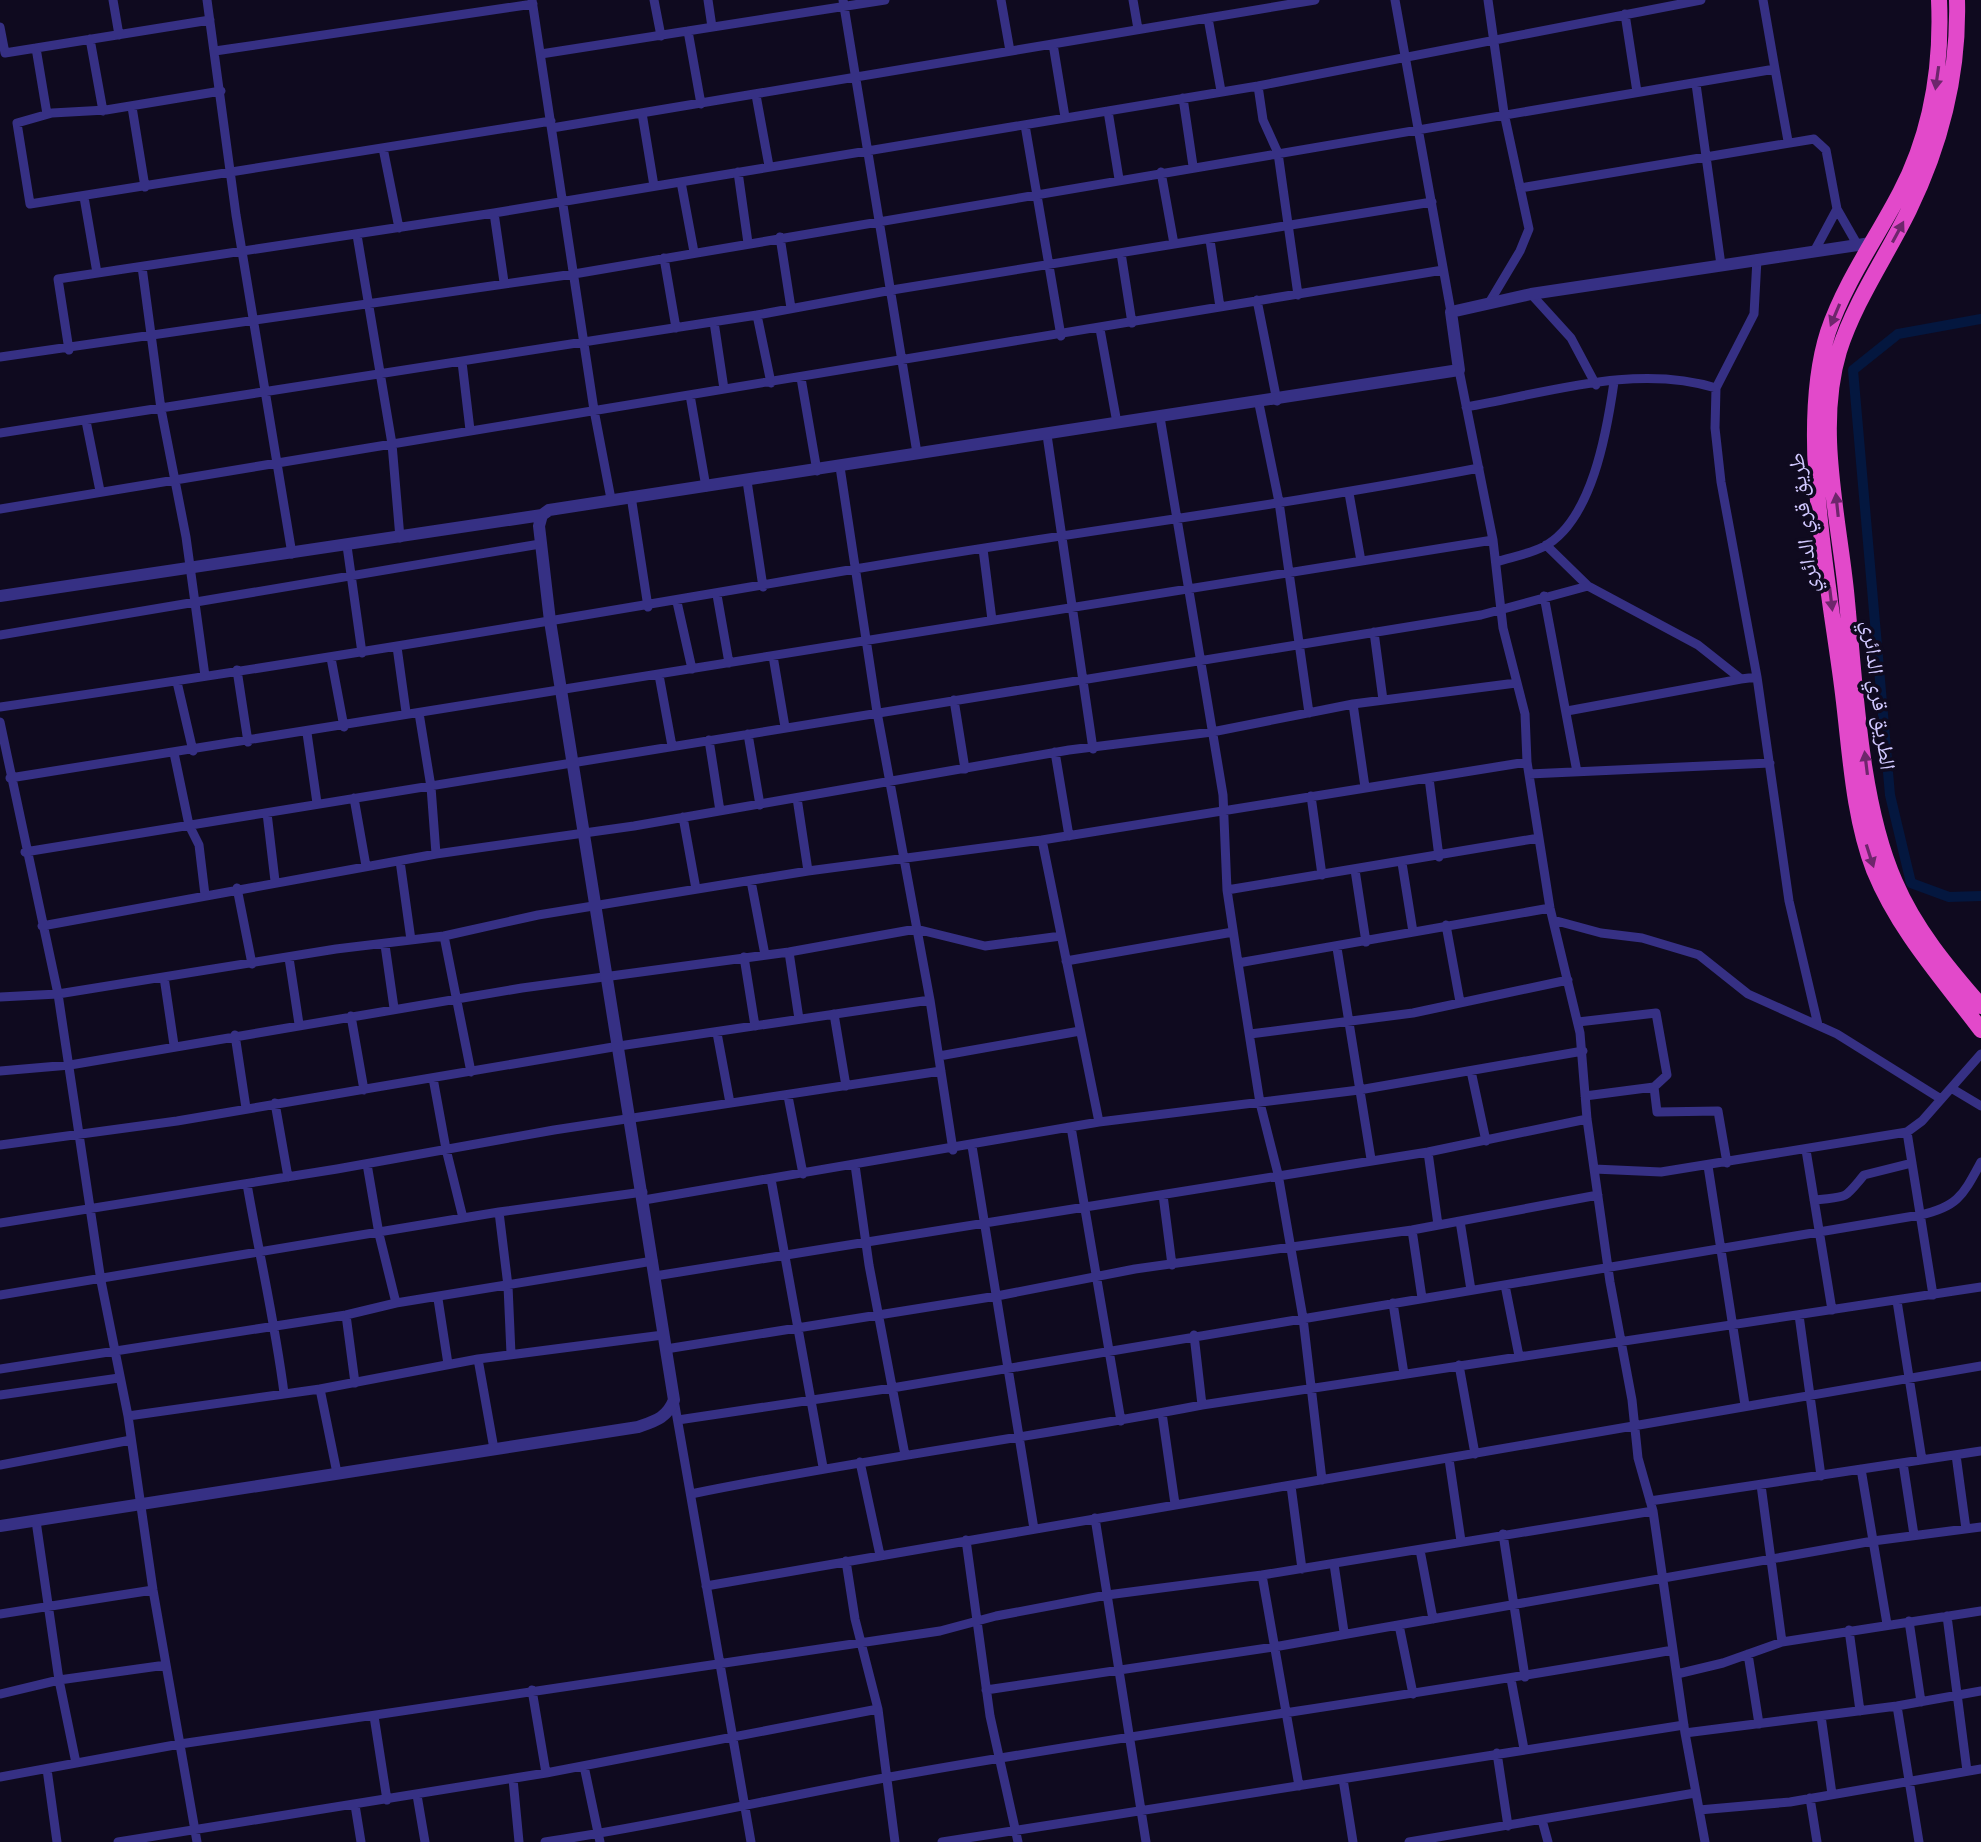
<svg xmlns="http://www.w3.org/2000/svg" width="1981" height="1842" font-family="Ubuntu,'Noto Naskh Arabic',sans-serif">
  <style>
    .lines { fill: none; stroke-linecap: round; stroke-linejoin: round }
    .canal { stroke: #04173f; stroke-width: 10 }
    .minor { stroke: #363084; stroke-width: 9 }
    .tertiary { stroke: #363084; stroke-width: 12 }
    .trunk { stroke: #e249ca; stroke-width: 16 }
    .oneway { fill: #6e266c }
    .labels { text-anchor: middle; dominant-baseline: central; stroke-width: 7; stroke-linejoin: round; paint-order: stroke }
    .street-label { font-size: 22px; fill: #d1c8ff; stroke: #0f0a1f }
  </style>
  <rect width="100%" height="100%" fill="#0f0a1f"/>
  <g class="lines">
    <path class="canal" d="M 1981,319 L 1898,334 L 1853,370 L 1890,795 L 1911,883 L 1949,897 L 1981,896"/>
    <path class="minor" d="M 113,0 L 119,35
      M 207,0 L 236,215 L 292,554
      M 532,0 L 594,410 L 611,499
      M 654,0 L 661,36
      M 708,0 L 712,27
      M 843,0 L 917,453
      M 1001,0 L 1010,51
      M 1133,0 L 1138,29
      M 1395,0 L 1451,312
      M 1488,0 L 1504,113 L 1529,229 L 1520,251 L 1489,303
      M 1625,14 L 1637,92
      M 1208,18 L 1221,91
      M 0,27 L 5,53 L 210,20
      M 688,31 L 701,104
      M 90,39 L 103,111
      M 1053,44 L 1065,117
      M 36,48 L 47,114
      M 215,51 L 533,4
      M 541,54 L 885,0
      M 1775,69 L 1788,141
      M 1696,84 L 1721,265
      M 1258,86 L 1263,120 L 1278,153 L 1298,295
      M 221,91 L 106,110 L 52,113 L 17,123 L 30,204 L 551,121
      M 756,95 L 769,166
      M 1183,98 L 1193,166
      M 132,107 L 145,187
      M 1108,111 L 1119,179
      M 642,113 L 654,186
      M 1025,125 L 1061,336
      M 552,128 L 1315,0
      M 383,148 L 399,228
      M 738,172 L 748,243
      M 1161,172 L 1174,244
      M 681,182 L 694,252
      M 1520,188 L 1814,139 L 1826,150 L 1837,209 L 1857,244
      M 84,197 L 97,273
      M 494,213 L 504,282
      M 357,235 L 392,444 L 400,538
      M 780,237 L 791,308
      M 1210,240 L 1220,307
      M 1815,250 L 1837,209
      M 1121,253 L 1132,323
      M 664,258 L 676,328
      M 1757,259 L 1754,314 L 1716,388 L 1715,428 L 1721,482 L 1757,677 L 1789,901 L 1818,1025
      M 142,267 L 161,409 L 186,537 L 205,676
      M 1531,294 L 1571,338 L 1596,385
      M 1257,300 L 1277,401
      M 757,315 L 771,383
      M 714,322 L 724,389
      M 1100,329 L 1117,423
      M 69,350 L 58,279 L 494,213 L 1258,86 L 1701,0
      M 0,357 L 574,274 L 1775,69 L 1763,0
      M 462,362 L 470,430
      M 1459,370 L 1493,540 L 1503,628 L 1525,714 L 1527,762 L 1550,908 L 1580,1033 L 1587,1119 L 1610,1282 L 1632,1400 L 1638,1458 L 1653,1511 L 1685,1733 L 1705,1842
      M 801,378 L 817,471
      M 690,395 L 706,487
      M 1259,404 L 1279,502 L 1309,713
      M 1466,407 C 1547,393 1636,363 1716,388
      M 1160,417 L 1223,795 L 1227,890 L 1238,963 L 1260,1103 L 1278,1174 L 1303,1318 L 1322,1480
      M 86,421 L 100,491
      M 0,433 L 757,315 L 892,290 L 1432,202
      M 1047,435 L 1093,749
      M 840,467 L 877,712 L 930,1000 L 953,1150
      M 747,481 L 763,587
      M 1349,493 L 1361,561
      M 631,496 L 648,607
      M 0,509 L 1443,270
      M 1546,545 L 1588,586 L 1698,645 L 1741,679 L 1757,677
      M 347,546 L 362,653
      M 983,549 L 992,620
      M 1496,562 C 1512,557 1529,554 1543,547 C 1592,522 1607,431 1614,382
      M 717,595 L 729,663
      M 1544,596 L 1577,772
      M 677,602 L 692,669
      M 1374,632 L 1383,700
      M 0,635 L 540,544
      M 397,647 L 406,712
      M 773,656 L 785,727
      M 331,658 L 344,727
      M 237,670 L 248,742
      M 659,675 L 672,746
      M 177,682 L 193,751
      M 954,700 L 965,769
      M 1353,704 L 1365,787
      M 0,707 C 286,666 570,618 855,569 C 1063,533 1272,508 1479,468
      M 1567,711 L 1741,679
      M 419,713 L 431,787 L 436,854
      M 0,722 L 58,994 L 101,1281 L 128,1416 L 153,1590 L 197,1842
      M 307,733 L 317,803
      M 748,734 L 760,805
      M 709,740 L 720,811
      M 1055,752 L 1069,836
      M 174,753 L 189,825 L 199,845 L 205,895
      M 1529,774 L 1770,763
      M 10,778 L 1493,540
      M 1429,778 L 1439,857
      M 1311,796 L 1322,875
      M 354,798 L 366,866
      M 797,798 L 808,871
      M 267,813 L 275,881
      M 683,817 L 696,889
      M 1042,840 L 1099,1122
      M 25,852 L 1481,615 L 1588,586
      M 400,861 L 411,940
      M 1402,863 L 1413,932
      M 1355,870 L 1366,942
      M 751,881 L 765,955
      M 237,888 L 252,964
      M 1227,890 L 1539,838
      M 1553,920 L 1601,933 L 1642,938 L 1699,955 L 1748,994 L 1837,1034 L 1941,1099
      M 1446,925 L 1460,1002
      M 42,926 L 436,854 L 634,826 L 1069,750 L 1212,732 L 1353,704 L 1516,683
      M 444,936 L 471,1072
      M 385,945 L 394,1008
      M 1337,948 L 1371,1159
      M 789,952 L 799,1019
      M 744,957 L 755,1026
      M 289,958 L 299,1024
      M 1066,961 L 1233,932
      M 1238,963 L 1550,908
      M 164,977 L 174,1045
      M 0,997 L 58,994 L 336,949 L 444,936 L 538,915 L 808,871 L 1042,840 L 1527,762
      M 834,1014 L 846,1086
      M 351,1016 L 364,1090
      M 1578,1022 L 1656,1013 L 1667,1075 L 1654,1087 L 1585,1096
      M 717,1033 L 730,1103
      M 1250,1034 L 1413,1013 L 1568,980
      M 235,1035 L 246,1108
      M 939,1056 L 1080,1031
      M 0,1071 L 70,1065 L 522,988 L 789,952 L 916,929 L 985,946 L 1061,936
      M 1471,1071 L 1486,1141
      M 433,1078 L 446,1149 L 463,1218
      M 1654,1087 L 1657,1112 L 1718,1111 L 1727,1163
      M 1951,1088 L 1981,1106
      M 788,1096 L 803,1174
      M 275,1103 L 288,1177
      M 1071,1127 L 1121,1421
      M 1907,1132 L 1933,1295
      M 0,1145 L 177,1121 L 619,1046 L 930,1000
      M 972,1146 L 1034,1529
      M 1806,1150 L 1832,1310
      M 1428,1152 L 1438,1225
      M 367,1164 L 379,1234 L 396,1303
      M 855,1165 L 869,1265 L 905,1455
      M 1708,1166 L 1745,1405
      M 1594,1169 L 1661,1172 L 1907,1132 L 1922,1121 L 1981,1054
      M 771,1179 L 823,1467
      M 247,1184 C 259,1254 275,1322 284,1393
      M 1163,1195 L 1172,1265
      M 644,1200 L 1099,1122 L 1359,1090 L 1583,1051
      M 1814,1200 C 1849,1196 1842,1201 1864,1175 L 1912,1163
      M 499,1212 L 508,1286 L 511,1354
      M 1460,1221 L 1471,1290
      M 0,1223 L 337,1169 L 554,1130 L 941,1071
      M 1412,1230 L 1422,1298
      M 655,1276 L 1428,1152 L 1587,1119
      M 1505,1285 L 1519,1356
      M 0,1295 L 499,1212 L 643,1192
      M 438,1299 L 448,1364
      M 1897,1301 L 1922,1460
      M 1393,1303 L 1404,1374
      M 346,1315 L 355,1383
      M 1799,1315 L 1821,1476
      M 1194,1335 L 1202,1405
      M 666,1349 L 997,1296 L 1135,1269 L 1412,1230 L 1598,1195
      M 478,1359 L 494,1449
      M 1459,1365 L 1475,1454
      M 0,1369 L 346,1315 L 396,1303 L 653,1261
      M 320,1389 L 337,1473
      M 0,1395 L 119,1378
      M 674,1400 L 751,1842
      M 1162,1413 L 1175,1504
      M 128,1416 L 320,1389 L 478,1359 L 663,1335
      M 678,1420 L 892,1388 L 1920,1215 C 1958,1207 1963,1195 1981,1162
      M 1956,1455 L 1966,1529
      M 1449,1459 L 1461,1541
      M 860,1462 L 880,1555
      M 1903,1463 L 1914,1535
      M 0,1465 L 131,1440
      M 1861,1469 L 1887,1624
      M 1761,1485 L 1782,1642
      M 1291,1486 L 1302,1569
      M 691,1494 C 861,1459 1032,1438 1202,1405 L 1981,1287
      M 1650,1501 L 1981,1451
      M 1095,1518 L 1146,1842
      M 36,1521 L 59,1680 L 76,1763
      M 1503,1534 L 1525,1677
      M 966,1540 L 990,1716 L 1018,1842
      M 1420,1550 L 1433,1619
      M 846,1561 L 855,1619 L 878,1709 L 895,1842
      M 1334,1564 L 1344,1632
      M 1262,1575 L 1299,1786
      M 706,1586 L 1981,1366
      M 0,1614 L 153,1590
      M 1947,1616 L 1967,1771
      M 1909,1621 L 1921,1702
      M 1399,1625 L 1413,1694
      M 1849,1630 L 1860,1711
      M 1748,1654 L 1759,1724
      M 1677,1674 L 1723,1663 L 1782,1642 L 1981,1611
      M 1511,1679 L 1524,1749
      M 532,1690 L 546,1773
      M 986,1690 L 1274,1647 L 1873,1541 L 1981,1527
      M 0,1694 L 59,1680 L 166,1665
      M 1897,1706 L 1919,1842
      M 374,1716 L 387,1800
      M 1821,1716 L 1832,1794
      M 1685,1733 L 1897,1706 L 1981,1691
      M 1497,1753 L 1508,1826
      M 584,1766 L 600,1842
      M 47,1769 L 57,1842
      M 0,1777 L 180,1744 L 940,1631 L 996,1616 L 1107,1595 L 1262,1575 L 1653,1511
      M 513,1779 L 519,1842
      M 1343,1779 L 1353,1842
      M 417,1795 L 425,1842
      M 1810,1798 L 1817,1842
      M 355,1805 L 361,1842
      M 1699,1810 L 1790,1802 L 1981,1769
      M 1542,1820 L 1548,1842
      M 118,1842 L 546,1773 L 878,1709
      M 545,1842 C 661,1825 775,1798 890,1777 C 1151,1730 1413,1697 1673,1650
      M 942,1842 L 1684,1725
      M 1409,1842 L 1695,1793"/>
    <path class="tertiary" d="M 0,596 L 542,515
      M 0,1526 L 638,1427 C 655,1421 667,1418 674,1400 L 550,621 L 539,526 L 542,515 L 549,510 L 1459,370 L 1451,312 L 1531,294 L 1871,243"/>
    <path class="trunk" d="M 1939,0 C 1942,67 1932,132 1900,193 C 1876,239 1845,282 1828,332 C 1797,428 1829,585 1842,686 C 1850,746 1852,813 1874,870 C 1899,931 1942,978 1981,1030
      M 1957,0 C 1959,73 1941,144 1909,210 C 1886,257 1855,301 1839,351 C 1816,427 1838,514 1846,591 C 1855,680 1859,801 1895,882 C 1915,929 1948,968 1981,1006"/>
  </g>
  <defs><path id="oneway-solid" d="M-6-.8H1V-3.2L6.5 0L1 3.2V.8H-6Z" transform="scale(2)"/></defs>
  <g class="oneway">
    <use href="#oneway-solid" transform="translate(1937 78) rotate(98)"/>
    <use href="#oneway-solid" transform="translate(1898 232) rotate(-62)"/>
    <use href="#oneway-solid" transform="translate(1835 315) rotate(113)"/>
    <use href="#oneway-solid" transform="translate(1837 505) rotate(-96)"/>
    <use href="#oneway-solid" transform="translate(1831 599) rotate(83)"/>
    <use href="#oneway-solid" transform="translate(1866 763) rotate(-97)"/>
    <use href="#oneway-solid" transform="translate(1870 856) rotate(72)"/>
  </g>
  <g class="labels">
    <g class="street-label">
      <text transform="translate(1802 523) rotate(-96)">طريق قري الدائري</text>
      <text transform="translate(1880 695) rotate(83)">الطريق قري الدائري</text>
    </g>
  </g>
</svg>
